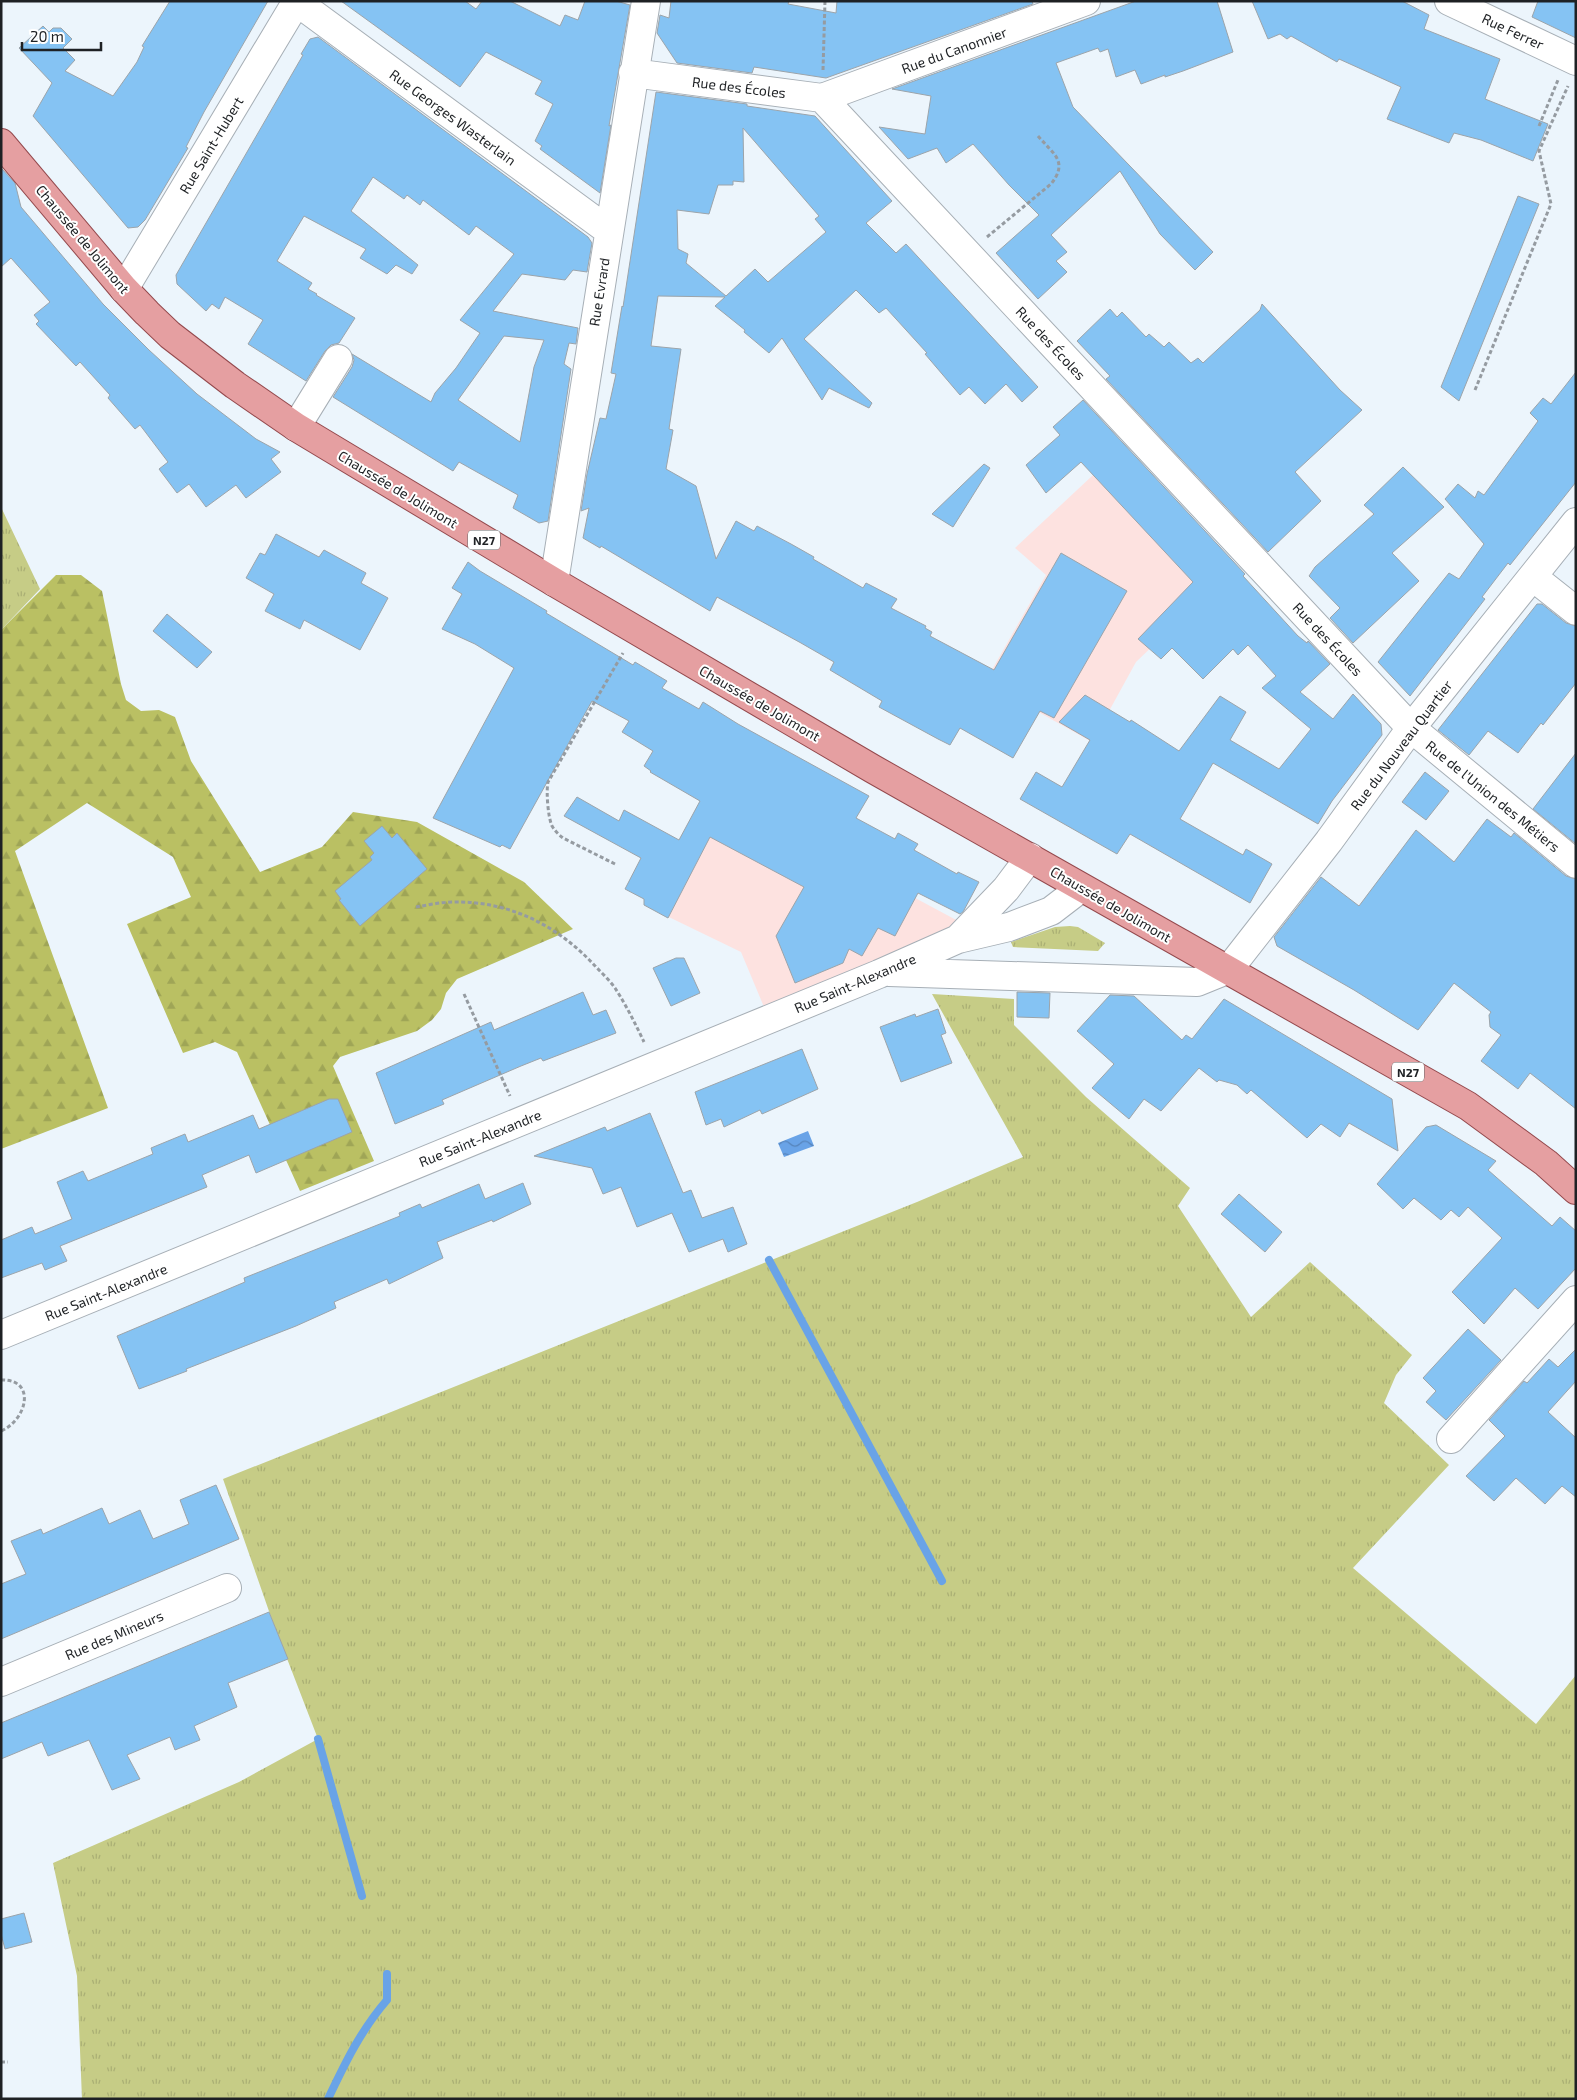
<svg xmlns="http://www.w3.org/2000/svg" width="1577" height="2100" font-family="'Exo 2',sans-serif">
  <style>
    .education { fill: #fde2e0 }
    .grass { fill: url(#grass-tufts) }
    .forest { fill: url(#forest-firs) }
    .water { fill: url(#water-waves) }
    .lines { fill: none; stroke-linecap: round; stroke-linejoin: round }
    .stream { stroke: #69a3e7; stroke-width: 8 }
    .building { fill: #85c3f3; stroke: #9ca4aa; fill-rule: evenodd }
    .minor-casing { stroke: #a7afb6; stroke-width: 30 }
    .major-casing { stroke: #94494d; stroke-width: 30 }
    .path { stroke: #959ba1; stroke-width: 3; stroke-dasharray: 4 2.5; stroke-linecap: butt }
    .minor { stroke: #fff; stroke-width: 28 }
    .major { stroke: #e59fa1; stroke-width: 28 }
    .labels { text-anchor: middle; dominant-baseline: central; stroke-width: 4; stroke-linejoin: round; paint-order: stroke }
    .shield { fill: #fff; stroke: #626466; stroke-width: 1 }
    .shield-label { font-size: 12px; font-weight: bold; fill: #1e2124 }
    .street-label { font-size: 14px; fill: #1e2124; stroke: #fff }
  </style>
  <defs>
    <pattern id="grass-tufts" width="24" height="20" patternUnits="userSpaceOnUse" patternTransform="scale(1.25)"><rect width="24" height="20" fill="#c6cc86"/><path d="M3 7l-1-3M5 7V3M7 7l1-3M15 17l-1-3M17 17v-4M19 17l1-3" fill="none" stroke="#aaaf74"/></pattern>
    <pattern id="forest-firs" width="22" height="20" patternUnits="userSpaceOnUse" patternTransform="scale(1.25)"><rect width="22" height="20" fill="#bac063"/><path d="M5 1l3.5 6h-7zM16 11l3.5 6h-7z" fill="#9fa556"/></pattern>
    <pattern id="water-waves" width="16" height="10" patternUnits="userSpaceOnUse" patternTransform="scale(1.25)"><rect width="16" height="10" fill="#69a3e7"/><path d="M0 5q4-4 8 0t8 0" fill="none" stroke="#5684bb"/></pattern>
  </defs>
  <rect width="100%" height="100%" fill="#ecf5fc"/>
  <path class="education" d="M 1126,448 L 1236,566 L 1136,662 L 1092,742 L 985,682 L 1046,575 L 1015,548 L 1092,476 Z
    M 708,787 L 960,922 L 958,939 L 769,1019 L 741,952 L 644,905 Z"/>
  <path class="grass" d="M 1,507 L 40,589 L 1,630 Z
    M 1070,926 L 1078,927 L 1105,943 L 1098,951 L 1013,947 L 1011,942 L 1055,927 Z
    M 932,994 L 1014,999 L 1014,1025 L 1086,1097 L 1190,1188 L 1178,1206 L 1251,1317 L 1310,1262 L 1412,1355 L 1396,1375 L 1384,1403 L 1449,1465 L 1353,1568 L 1536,1724 L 1576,1675 L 1576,2099 L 82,2099 L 77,1976 L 53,1863 L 239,1782 L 318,1739 L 271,1617 L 223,1479 L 917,1202 L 1023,1157 Z"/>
  <path class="forest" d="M 56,575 L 81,575 L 102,591 L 121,684 L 126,700 L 141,711 L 159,710 L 175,717 L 191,761 L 260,872 L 322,847 L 353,812 L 417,822 L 524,882 L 573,929 L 457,979 L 446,993 L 441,1009 L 432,1020 L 417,1031 L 340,1057 L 333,1066 L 374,1161 L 300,1191 L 237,1052 L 215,1042 L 183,1053 L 127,924 L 191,897 L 173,857 L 87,803 L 15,851 L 108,1108 L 1,1149 L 1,630 Z"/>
  <path class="water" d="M 808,1131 L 814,1146 L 784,1157 L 778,1143 Z"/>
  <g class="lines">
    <path class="stream" d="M 769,1260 L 942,1581
      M 318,1739 L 362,1896
      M 328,2099 C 345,2063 361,2030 387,2000 L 387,1974"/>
  </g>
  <path class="building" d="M 170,1 L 268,1 L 204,112 L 186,147 L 188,148 L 145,220 L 138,227 L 128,228 L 33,116 L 52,83 L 19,48 L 43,26 L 49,32 L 53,28 L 61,28 L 72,39 L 63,48 L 75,60 L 65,71 L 113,96 L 137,62 L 144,47 L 142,46 Z
    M 341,1 L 465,1 L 476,9 L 482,1 L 510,1 L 560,26 L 565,15 L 578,20 L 585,1 L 616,1 L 630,5 L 609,126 L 611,125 L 600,193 L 540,149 L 542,146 L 535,141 L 553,104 L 535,94 L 542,81 L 486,52 L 460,87 Z
    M 671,1 L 789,1 L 788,4 L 836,13 L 837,1 L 1032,1 L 1033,4 L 826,78 L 754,67 L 752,73 L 677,63 L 657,33 L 660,15 L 669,18 Z
    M 1136,1 L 1217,1 L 1233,52 L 1183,71 L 1165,77 L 1165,75 L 1141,84 L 1135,70 L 1116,77 L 1108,49 L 1100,52 L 1098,48 L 1056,63 L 1073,107 L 1213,252 L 1195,270 L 1160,234 L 1120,171 L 1051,235 L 1067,252 L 1056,261 L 1067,272 L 1038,299 L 996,253 L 1039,215 L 1009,185 L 973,144 L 946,163 L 937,148 L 908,159 L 879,127 L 925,134 L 931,96 L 892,89 Z
    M 1252,1 L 1402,1 L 1429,15 L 1424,29 L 1500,59 L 1485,99 L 1548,124 L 1533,161 L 1481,140 L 1454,133 L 1449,143 L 1387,119 L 1401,87 L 1339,59 L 1337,62 L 1291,36 L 1287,39 L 1280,34 L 1268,39 Z
    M 1538,1 L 1576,1 L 1576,38 L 1532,17 Z
    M 318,37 L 588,237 L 592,243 L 587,272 L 573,270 L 565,280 L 522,274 L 493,311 L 578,328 L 576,344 L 569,343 L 564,364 L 571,369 L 548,521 L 539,523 L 513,508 L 518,495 L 459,462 L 453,471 L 333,397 L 352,367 L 354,360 L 352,354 L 431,402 L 435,393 L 456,368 L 480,333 L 460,320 L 514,254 L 476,226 L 469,235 L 423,200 L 420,205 L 407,195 L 404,199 L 373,177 L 351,211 L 418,265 L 412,274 L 396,265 L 387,274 L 360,258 L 366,249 L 304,216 L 277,261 L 312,283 L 308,289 L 317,294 L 316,295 L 355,318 L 339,343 L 331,345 L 325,351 L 306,381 L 248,344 L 263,320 L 225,297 L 219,309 L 212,304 L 206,311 L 177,284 L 176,275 L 303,55 L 301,54 L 310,39 ZM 504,336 L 544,340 L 534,367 L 520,442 L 458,400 Z
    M 656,92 L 747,104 L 747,106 L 815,116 L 892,201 L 866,223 L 896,253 L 906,244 L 1038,387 L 1022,402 L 1006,384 L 985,404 L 969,387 L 960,395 L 925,354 L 927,353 L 886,308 L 879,313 L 856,290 L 804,339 L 872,403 L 869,408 L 829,388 L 822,400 L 782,338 L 769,353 L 744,332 L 745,330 L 715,306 L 725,297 L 658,296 L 651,346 L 681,349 L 669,429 L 673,430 L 666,469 L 696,486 L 716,559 L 736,521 L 754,531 L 757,526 L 791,544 L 814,557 L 813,559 L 863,588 L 866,583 L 897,599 L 891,608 L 926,626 L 925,628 L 932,632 L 930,636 L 994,670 L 1061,553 L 1127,591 L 1054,718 L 1040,711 L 1013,758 L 960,728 L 950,745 L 938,739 L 879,707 L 882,701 L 830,670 L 834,662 L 801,643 L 717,597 L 710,611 L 601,546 L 600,548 L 583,538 L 589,508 L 581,511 L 587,474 L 600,418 L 606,419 L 616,374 L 611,373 L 622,306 L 623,307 ZM 743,128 L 819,216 L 815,219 L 826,232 L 768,282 L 755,269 L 726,296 L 686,263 L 688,254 L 678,249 L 677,210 L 709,214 L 718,185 L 733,185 L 733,181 L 744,182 Z
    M 1,168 L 15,183 L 21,207 L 103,304 L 149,350 L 197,394 L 256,439 L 280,452 L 271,459 L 281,472 L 246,498 L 236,485 L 206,507 L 189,484 L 177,493 L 159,469 L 168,462 L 140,425 L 135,429 L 108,398 L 110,395 L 80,362 L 76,366 L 36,324 L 39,321 L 34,315 L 50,302 L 11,258 L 1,267 Z
    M 1518,196 L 1539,204 L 1459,401 L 1441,387 Z
    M 1262,304 L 1340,390 L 1362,410 L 1295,472 L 1321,501 L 1268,552 L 1106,379 L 1110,376 L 1077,341 L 1110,309 L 1117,317 L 1122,312 L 1146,337 L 1149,334 L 1164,347 L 1169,342 L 1191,363 L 1198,358 L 1203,363 L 1260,310 Z
    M 1576,372 L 1576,482 L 1510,565 L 1508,563 L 1482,597 L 1485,599 L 1410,696 L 1378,662 L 1449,573 L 1459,579 L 1484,544 L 1445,499 L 1458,484 L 1475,498 L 1478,491 L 1484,495 L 1538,421 L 1530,413 L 1543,398 L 1551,404 Z
    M 1083,400 L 1245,574 L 1243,576 L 1298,636 L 1307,643 L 1308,641 L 1330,664 L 1300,692 L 1333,719 L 1353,694 L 1381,724 L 1382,735 L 1332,801 L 1318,824 L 1213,763 L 1180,819 L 1243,855 L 1246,849 L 1272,864 L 1250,903 L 1130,834 L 1117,854 L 1020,799 L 1036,772 L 1062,787 L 1090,740 L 1059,722 L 1085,695 L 1130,722 L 1131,720 L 1179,751 L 1220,696 L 1246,712 L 1230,740 L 1279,769 L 1311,729 L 1262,688 L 1276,676 L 1248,645 L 1238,655 L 1233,649 L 1203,679 L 1172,648 L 1161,659 L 1138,639 L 1193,582 L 1081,462 L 1046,493 L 1026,465 L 1060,435 L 1053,427 Z
    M 984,464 L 990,468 L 953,527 L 932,514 Z
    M 1403,467 L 1444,507 L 1392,553 L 1419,581 L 1353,643 L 1330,618 L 1340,608 L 1309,576 L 1315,567 L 1374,514 L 1364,505 Z
    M 276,534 L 319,557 L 324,550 L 366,573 L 361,583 L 388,598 L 360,650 L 304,620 L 300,629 L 265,611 L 274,594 L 246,578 L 260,553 L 265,555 Z
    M 468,562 L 480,571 L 547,611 L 546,613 L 633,665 L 635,662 L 667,681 L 662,688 L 699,709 L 703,702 L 738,724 L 869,796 L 856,818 L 895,839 L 898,833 L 918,844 L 914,850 L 957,874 L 958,872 L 979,882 L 963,912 L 960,914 L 918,893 L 895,936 L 878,928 L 862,956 L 849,949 L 843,963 L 795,983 L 776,936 L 804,887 L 710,837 L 668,918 L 644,905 L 644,899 L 625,889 L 641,858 L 564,816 L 577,797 L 619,821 L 624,810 L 679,840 L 700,801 L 650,772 L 651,771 L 644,766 L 653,751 L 622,732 L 629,721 L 592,701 L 510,849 L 502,845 L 500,847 L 433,818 L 514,668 L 475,644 L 442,629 L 462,594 L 452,588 Z
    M 1537,604 L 1542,604 L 1566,623 L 1576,626 L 1576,683 L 1543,725 L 1541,723 L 1518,753 L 1488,731 L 1469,755 L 1438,730 Z
    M 167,614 L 212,652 L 197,668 L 153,631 Z
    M 1576,753 L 1576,844 L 1533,809 Z
    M 1425,772 L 1449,791 L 1426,820 L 1402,802 Z
    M 1487,819 L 1511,837 L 1514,833 L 1566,876 L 1576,879 L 1576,1109 L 1530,1073 L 1518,1089 L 1481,1061 L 1501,1035 L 1490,1027 L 1489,1015 L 1491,1012 L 1454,983 L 1418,1030 L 1354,990 L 1277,946 L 1274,937 L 1321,877 L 1359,906 L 1416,830 L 1454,862 Z
    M 382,826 L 392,838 L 397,833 L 427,869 L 360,926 L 339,900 L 341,899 L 335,891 L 372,860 L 370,857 L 374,853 L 364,841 Z
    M 676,958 L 684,958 L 700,993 L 671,1006 L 653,968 Z
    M 583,992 L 593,1015 L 606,1010 L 616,1033 L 543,1061 L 541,1058 L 521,1066 L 442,1100 L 444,1104 L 395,1124 L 376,1073 L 491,1022 L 494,1030 Z
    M 1017,992 L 1050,993 L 1049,1018 L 1017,1017 Z
    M 1110,995 L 1134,996 L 1182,1040 L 1186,1035 L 1192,1039 L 1224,999 L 1392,1099 L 1398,1151 L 1349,1123 L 1340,1137 L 1321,1124 L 1307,1138 L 1251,1090 L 1247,1094 L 1237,1085 L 1219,1080 L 1217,1082 L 1199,1068 L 1161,1111 L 1144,1099 L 1129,1119 L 1092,1088 L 1114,1064 L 1077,1031 Z
    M 938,1009 L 946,1033 L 941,1035 L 952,1063 L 901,1082 L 880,1027 L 915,1014 L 916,1017 Z
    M 802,1049 L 818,1089 L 762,1114 L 760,1110 L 724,1127 L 721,1119 L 706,1125 L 695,1092 Z
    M 329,1099 L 338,1099 L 352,1132 L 256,1173 L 249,1155 L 202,1175 L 207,1187 L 60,1246 L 67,1261 L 45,1270 L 42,1263 L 1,1278 L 1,1240 L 32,1227 L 35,1234 L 72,1219 L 57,1182 L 83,1171 L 88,1181 L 153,1154 L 151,1148 L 185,1134 L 188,1142 L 253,1115 L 259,1129 Z
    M 650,1113 L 683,1193 L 691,1190 L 702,1218 L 733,1207 L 747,1244 L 728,1252 L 723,1239 L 689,1252 L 672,1213 L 637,1227 L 621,1187 L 603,1194 L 592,1168 L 534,1156 L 605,1127 L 607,1131 Z
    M 1436,1125 L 1496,1161 L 1488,1170 L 1552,1226 L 1560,1217 L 1576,1231 L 1576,1268 L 1538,1309 L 1515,1288 L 1484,1324 L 1452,1292 L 1502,1238 L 1468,1207 L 1459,1217 L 1451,1210 L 1441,1220 L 1414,1198 L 1403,1209 L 1377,1184 L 1426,1127 Z
    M 523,1183 L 531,1204 L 493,1222 L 492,1220 L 437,1242 L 443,1258 L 389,1284 L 387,1279 L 334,1302 L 336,1308 L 296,1326 L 186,1369 L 187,1371 L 139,1389 L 117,1336 L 245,1282 L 244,1278 L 400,1216 L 399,1213 L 420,1204 L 422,1208 L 479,1184 L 485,1199 Z
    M 1239,1194 L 1282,1232 L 1265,1252 L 1221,1214 Z
    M 1468,1329 L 1501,1360 L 1446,1420 L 1426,1402 L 1436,1391 L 1423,1378 Z
    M 1576,1349 L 1576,1381 L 1548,1412 L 1576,1438 L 1576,1497 L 1562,1486 L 1545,1504 L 1516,1478 L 1494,1501 L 1466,1476 L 1505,1436 L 1489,1420 L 1524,1381 L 1527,1383 L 1549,1359 L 1558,1367 Z
    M 216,1485 L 239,1539 L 1,1639 L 1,1584 L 26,1574 L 11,1541 L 41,1529 L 43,1534 L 102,1508 L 109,1524 L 140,1510 L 153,1539 L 189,1524 L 180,1500 Z
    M 269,1612 L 288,1659 L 228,1683 L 237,1707 L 194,1726 L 200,1740 L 175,1750 L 170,1737 L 127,1755 L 140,1779 L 112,1790 L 89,1740 L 48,1756 L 42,1742 L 1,1759 L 1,1723 Z
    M 24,1913 L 32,1942 L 5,1949 L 1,1934 L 1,1919 Z"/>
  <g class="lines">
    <defs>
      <path id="minor" d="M 1449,1 L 1576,61
        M 297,2 L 609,231
        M 633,73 L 822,98 L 1411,728 L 1576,864
        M 822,98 L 1086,1
        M 124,289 L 297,1
        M 296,427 L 338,359
        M 1533,577 L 1576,611
        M 554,582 L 646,1
        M 958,939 L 1006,889 L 1030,857
        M 889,972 L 1197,982 L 1229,969 L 1329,841 L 1411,728 L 1576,522
        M 1,1335 L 879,974 L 958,939 L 1009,927 L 1051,911 L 1081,888
        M 1451,1439 L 1576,1300
        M 1,1682 L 227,1588"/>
      <path id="major" d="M 1,143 L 124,289 L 147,313 L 170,335 L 235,385 L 296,427 L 554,582 L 873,769 L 1468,1106 L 1546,1163 L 1576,1190"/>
    </defs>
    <use href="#minor" class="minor-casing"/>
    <use href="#major" class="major-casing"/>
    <path class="path" d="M 823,70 L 825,1
      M 1539,126 L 1558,80
      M 987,237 L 1051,184 C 1069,161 1053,154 1038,136
      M 1475,390 L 1551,204 L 1539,151 L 1568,86
      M 615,864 L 563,838 C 559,835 555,831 552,826 C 548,817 546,792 548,782 L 623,653
      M 416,907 C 428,905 441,902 454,902 C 510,901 559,926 597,968 C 603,974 610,981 615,988 C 626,1005 635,1023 644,1042
      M 464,994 L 510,1096
      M 1,1380 C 37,1379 27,1420 1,1431
      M 1,2062 L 8,2062"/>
    <use href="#minor" class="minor"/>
    <use href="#major" class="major"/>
  </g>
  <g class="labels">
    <g class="shield">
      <rect x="468" y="530.5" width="32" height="19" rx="4"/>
      <rect x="1392" y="1062.5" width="32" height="19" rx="4"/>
    </g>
    <g class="shield-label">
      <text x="484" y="540">N27</text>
      <text x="1408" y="1072">N27</text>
    </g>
    <g class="street-label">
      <text transform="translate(1513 31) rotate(25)">Rue Ferrer</text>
      <text transform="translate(954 50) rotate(-20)">Rue du Canonnier</text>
      <text transform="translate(739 87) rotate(7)">Rue des Écoles</text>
      <text transform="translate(453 117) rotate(36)">Rue Georges Wasterlain</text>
      <text transform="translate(211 145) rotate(-59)">Rue Saint-Hubert</text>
      <text transform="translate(83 239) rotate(50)">Chaussée de Jolimont</text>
      <text transform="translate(599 292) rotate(-81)">Rue Evrard</text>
      <text transform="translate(1051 343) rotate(47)">Rue des Écoles</text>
      <text transform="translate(398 489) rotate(31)">Chaussée de Jolimont</text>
      <text transform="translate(1328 639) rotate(47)">Rue des Écoles</text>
      <text transform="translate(760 703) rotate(30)">Chaussée de Jolimont</text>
      <text transform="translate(1401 745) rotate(-53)">Rue du Nouveau Quartier</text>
      <text transform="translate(1493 796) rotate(39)">Rue de l'Union des Métiers</text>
      <text transform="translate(1111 904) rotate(30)">Chaussée de Jolimont</text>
      <text transform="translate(855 983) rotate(-23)">Rue Saint-Alexandre</text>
      <text transform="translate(480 1138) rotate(-22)">Rue Saint-Alexandre</text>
      <text transform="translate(106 1292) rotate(-22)">Rue Saint-Alexandre</text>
      <text transform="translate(114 1635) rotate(-23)">Rue des Mineurs</text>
    </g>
  </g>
  <rect width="1577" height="2100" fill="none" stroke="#1e2124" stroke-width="5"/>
  <path d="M22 42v8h79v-8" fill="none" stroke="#1e2124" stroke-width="2.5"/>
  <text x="30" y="42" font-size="15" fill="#1e2124" stroke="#ffffff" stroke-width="4" paint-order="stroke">20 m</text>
</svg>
